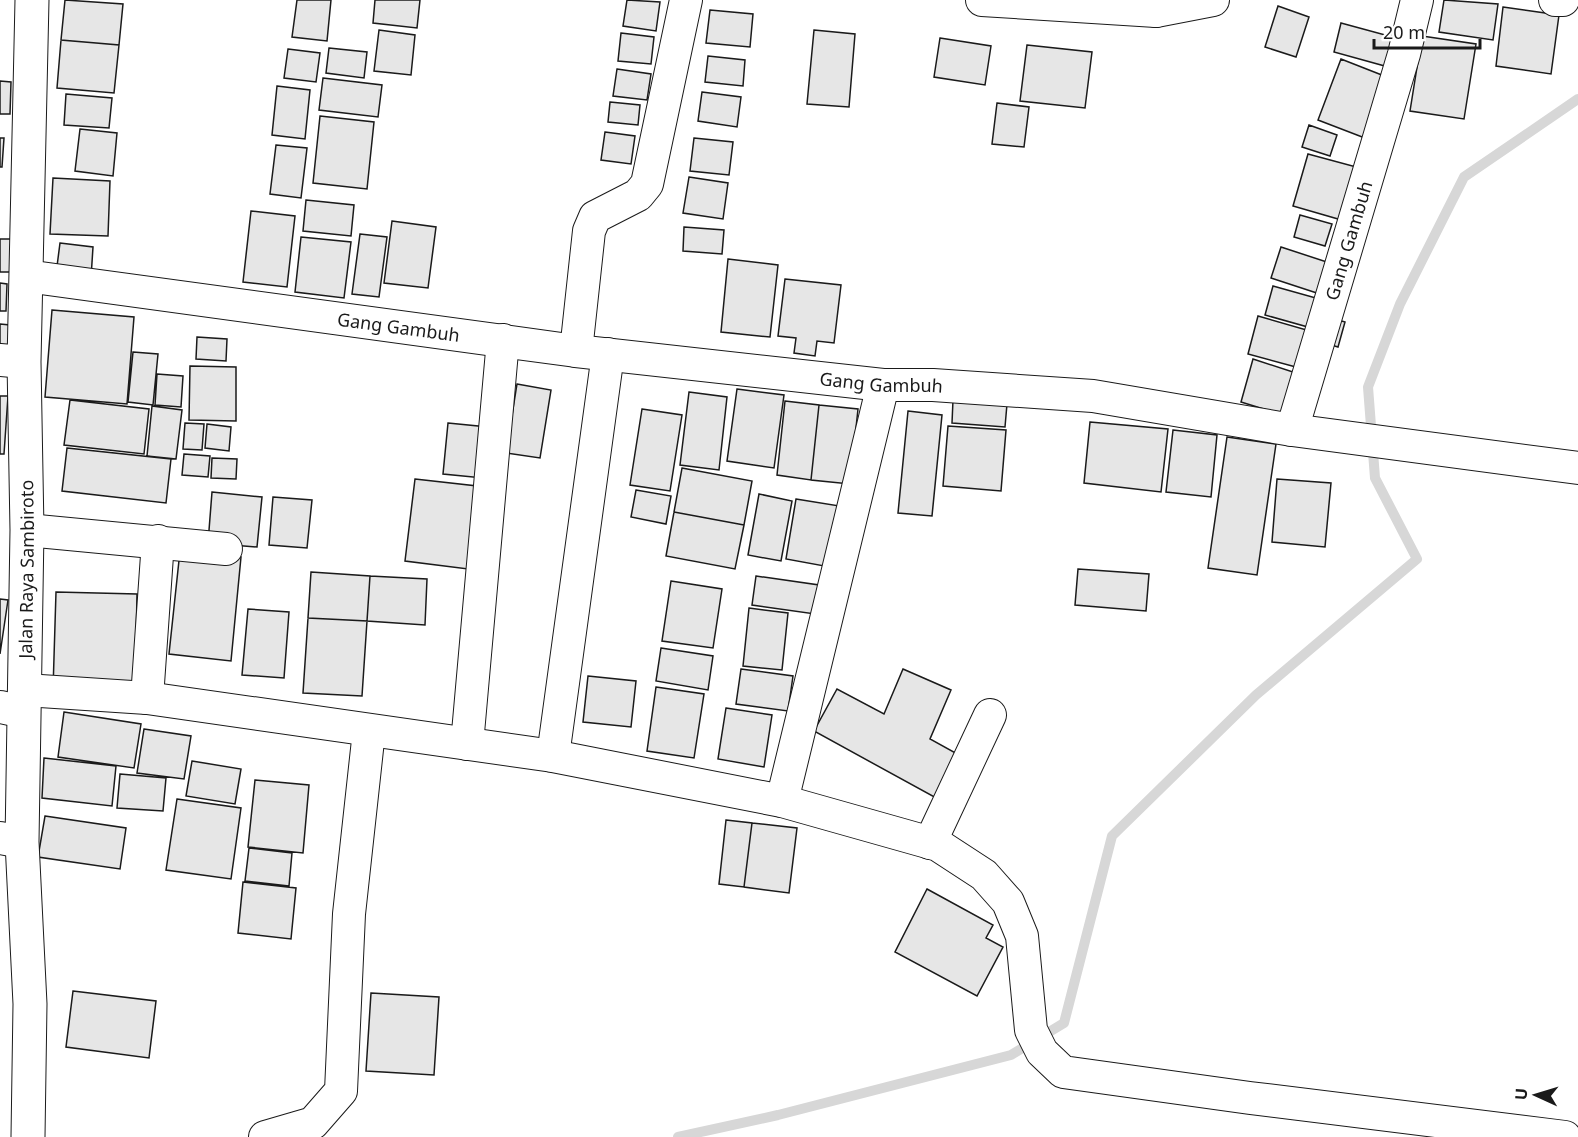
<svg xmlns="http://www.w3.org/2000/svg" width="1578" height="1137" font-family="'Noto Sans',sans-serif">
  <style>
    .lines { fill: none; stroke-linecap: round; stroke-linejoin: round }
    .stream { stroke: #d7d7d7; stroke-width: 10 }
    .building { fill: #e6e6e6; stroke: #1a1a1a; stroke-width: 1.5 }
    .street-casing { stroke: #1a1a1a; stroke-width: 34 }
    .secondary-casing { stroke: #1a1a1a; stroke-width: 35 }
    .street { stroke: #fff; stroke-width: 32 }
    .secondary { stroke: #fff; stroke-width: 33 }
    .labels { text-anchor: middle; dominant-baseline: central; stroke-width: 4.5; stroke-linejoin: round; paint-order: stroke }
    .street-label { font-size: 18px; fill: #1a1a1a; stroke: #fff }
  </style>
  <rect width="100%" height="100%" fill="#fff"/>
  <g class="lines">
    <path class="stream" d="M 678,1137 L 778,1115 L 1011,1055 L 1064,1023 L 1112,836 L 1256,695 L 1417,559 L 1375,478 L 1368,387 L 1400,304 L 1464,177 L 1578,99"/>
  </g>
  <path class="building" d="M 65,0 L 123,4 L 119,45 L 61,40 Z
    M 297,0 L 331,0 L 327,41 L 292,37 Z
    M 375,0 L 420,0 L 417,28 L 373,23 Z
    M 627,0 L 660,2 L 656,31 L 623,26 Z
    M 1444,0 L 1498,4 L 1493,40 L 1439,32 Z
    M 1278,6 L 1309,17 L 1296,57 L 1265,47 Z
    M 1503,7 L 1559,15 L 1551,74 L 1496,66 Z
    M 710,10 L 753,14 L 750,47 L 706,43 Z
    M 1341,23 L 1400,39 L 1392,68 L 1334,52 Z
    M 379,30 L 415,35 L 411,75 L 374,71 Z
    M 814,30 L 855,34 L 849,107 L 807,104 Z
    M 621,33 L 654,37 L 651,64 L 618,61 Z
    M 1422,36 L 1476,44 L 1464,119 L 1410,111 Z
    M 940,38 L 991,46 L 985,85 L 934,77 Z
    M 61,40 L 119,45 L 114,93 L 57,88 Z
    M 1027,45 L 1092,52 L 1085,108 L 1020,101 Z
    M 329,48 L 367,52 L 364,78 L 326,73 Z
    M 288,49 L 320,53 L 316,82 L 284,78 Z
    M 708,56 L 745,60 L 743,86 L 705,82 Z
    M 1341,59 L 1392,79 L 1370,140 L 1318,120 Z
    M 617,69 L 651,74 L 647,100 L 613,96 Z
    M 323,78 L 382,85 L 378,117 L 319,110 Z
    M 0,81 L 11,82 L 10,114 L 0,114 Z
    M 277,86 L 310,90 L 305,139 L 272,135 Z
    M 702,92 L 741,97 L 737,127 L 698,121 Z
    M 66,94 L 112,98 L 109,128 L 64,125 Z
    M 610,102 L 640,105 L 638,125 L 608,122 Z
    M 997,103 L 1029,107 L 1024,147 L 992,144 Z
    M 320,116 L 374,122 L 367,189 L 313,183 Z
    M 1309,125 L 1337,135 L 1330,156 L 1302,147 Z
    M 80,129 L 117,133 L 113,176 L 75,171 Z
    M 605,132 L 635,136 L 631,164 L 601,160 Z
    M 0,138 L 4,138 L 2,167 L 0,167 Z
    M 694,138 L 733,142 L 729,175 L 690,171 Z
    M 276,145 L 307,148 L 301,198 L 270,194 Z
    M 1308,154 L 1360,168 L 1345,221 L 1293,206 Z
    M 689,177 L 728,183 L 723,219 L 683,213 Z
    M 53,178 L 110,181 L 108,236 L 50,234 Z
    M 306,200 L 354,205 L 351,236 L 303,231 Z
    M 251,211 L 295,216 L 287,287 L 243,282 Z
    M 1300,215 L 1332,224 L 1325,246 L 1294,237 Z
    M 392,221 L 436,227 L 428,288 L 384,283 Z
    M 684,227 L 724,230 L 722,254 L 683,251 Z
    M 360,234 L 387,237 L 379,297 L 352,294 Z
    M 301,237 L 351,242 L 344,298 L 295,292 Z
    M 0,239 L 11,239 L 10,272 L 0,272 Z
    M 60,243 L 93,247 L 91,278 L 56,274 Z
    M 1281,247 L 1339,266 L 1329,297 L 1271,278 Z
    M 728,259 L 778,265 L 770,337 L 721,332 Z
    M 785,279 L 841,285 L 834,343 L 817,341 L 815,356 L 794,353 L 796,338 L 778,336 Z
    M 0,283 L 7,284 L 6,311 L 0,311 Z
    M 1273,286 L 1323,300 L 1315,329 L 1265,315 Z
    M 52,310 L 134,317 L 127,404 L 45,397 Z
    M 1258,316 L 1317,333 L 1307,370 L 1248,354 Z
    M 1335,319 L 1345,322 L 1338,347 L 1328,344 Z
    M 0,324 L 10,325 L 10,348 L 0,348 Z
    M 197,337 L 227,339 L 226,361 L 196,359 Z
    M 133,352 L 158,354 L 153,405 L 128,402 Z
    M 1253,359 L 1296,373 L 1283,415 L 1241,402 Z
    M 190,366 L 236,367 L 236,421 L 189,420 Z
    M 157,374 L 183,376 L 181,407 L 155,405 Z
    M 517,384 L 551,390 L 540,458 L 506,453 Z
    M 737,389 L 784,395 L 774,468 L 727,461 Z
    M 689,392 L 727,397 L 719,470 L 680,465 Z
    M 0,396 L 8,396 L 4,454 L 0,454 Z
    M 70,400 L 149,409 L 144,454 L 64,445 Z
    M 953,400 L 1007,404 L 1005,427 L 952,423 Z
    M 785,401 L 819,405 L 811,480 L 777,475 Z
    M 819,405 L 858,409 L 850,484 L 811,480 Z
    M 152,406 L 182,410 L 176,459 L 147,456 Z
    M 642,409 L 682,415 L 670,491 L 630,485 Z
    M 908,411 L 942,415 L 932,516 L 898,513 Z
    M 1090,422 L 1168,429 L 1161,492 L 1084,483 Z
    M 185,423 L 204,424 L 202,450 L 183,449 Z
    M 448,423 L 488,427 L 483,478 L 443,474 Z
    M 207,424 L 231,427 L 229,451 L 205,448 Z
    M 948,426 L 1006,430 L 1001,491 L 943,486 Z
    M 1173,430 L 1217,435 L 1211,497 L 1166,492 Z
    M 1227,437 L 1276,444 L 1257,575 L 1208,568 Z
    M 67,448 L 171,459 L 166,503 L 62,491 Z
    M 184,454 L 210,456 L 208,477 L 182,475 Z
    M 212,458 L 237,459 L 236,479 L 211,478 Z
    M 682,468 L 752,481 L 744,525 L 674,512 Z
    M 415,479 L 486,487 L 476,570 L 405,561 Z
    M 1277,479 L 1331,483 L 1325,547 L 1272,542 Z
    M 636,490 L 671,496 L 666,524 L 631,517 Z
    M 212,492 L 262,497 L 257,547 L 208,543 Z
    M 759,494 L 792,501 L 781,561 L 748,555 Z
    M 273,497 L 312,500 L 307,548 L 269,545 Z
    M 796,499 L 846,507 L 835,568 L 786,559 Z
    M 674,512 L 744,525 L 735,569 L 666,556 Z
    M 180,551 L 241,557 L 231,661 L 169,654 Z
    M 1078,569 L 1149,574 L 1146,611 L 1075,605 Z
    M 311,572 L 370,576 L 367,621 L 308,618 Z
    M 370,576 L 427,579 L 425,625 L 367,621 Z
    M 756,576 L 819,585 L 815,614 L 752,605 Z
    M 671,581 L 722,589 L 713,648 L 662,641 Z
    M 56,592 L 137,594 L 135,692 L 53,690 Z
    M 0,599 L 8,600 L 0,654 Z
    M 749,608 L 788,613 L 782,670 L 743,666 Z
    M 248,609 L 289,612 L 284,678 L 242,675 Z
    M 308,618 L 367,621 L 362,696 L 303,693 Z
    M 661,648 L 713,656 L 708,690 L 656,681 Z
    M 741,669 L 793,676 L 788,711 L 736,704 Z
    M 903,669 L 951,690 L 930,739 L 961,756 L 938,799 L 814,731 L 837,689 L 884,714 Z
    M 588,676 L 636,681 L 631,727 L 583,722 Z
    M 656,687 L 704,694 L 694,758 L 647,751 Z
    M 726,708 L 772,715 L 764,767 L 718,759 Z
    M 64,712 L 141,724 L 134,768 L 58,757 Z
    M 144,729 L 191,736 L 184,779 L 137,773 Z
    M 44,758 L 116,766 L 112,806 L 42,798 Z
    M 192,761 L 241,769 L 235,804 L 186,796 Z
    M 120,774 L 166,778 L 163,811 L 117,808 Z
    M 255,780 L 309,785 L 303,853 L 248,847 Z
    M 177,799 L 241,808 L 231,879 L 166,870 Z
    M 45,816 L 126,828 L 120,869 L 38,857 Z
    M 726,820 L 752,823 L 744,887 L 719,884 Z
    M 752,823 L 797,828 L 789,893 L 744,887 Z
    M 249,848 L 292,853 L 289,886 L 245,881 Z
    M 243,882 L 296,888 L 291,939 L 238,933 Z
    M 927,889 L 993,925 L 986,938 L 1003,947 L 977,996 L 895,952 Z
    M 73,991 L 156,1001 L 149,1058 L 66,1047 Z
    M 371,993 L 439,997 L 434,1075 L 366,1071 Z"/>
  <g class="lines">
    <defs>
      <g id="street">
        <path d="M 982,0 L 1156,11"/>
        <path d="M 1157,0 L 1156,11 L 1213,0"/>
        <path d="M 1555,0 L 1563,0"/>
        <path id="s1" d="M 26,276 L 576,351 L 883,385 L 933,385 L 1093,396 L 1292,430 L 1404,54 L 1417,0"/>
        <path d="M 576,351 L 589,231 L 595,217 L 638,195 L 647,184 L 686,0"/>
        <path d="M 0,360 L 24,362"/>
        <path d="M 1292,430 L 1578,468"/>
        <path d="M 27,530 L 226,549"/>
        <path d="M 25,690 L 147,698 L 553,756 L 782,801 L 938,845 L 984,875 L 1008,902 L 1022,936 L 1031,1030 L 1042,1052 L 1063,1072 L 1250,1098 L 1565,1137"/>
        <path d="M 147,698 L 158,541"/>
        <path d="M 0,707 L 24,712"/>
        <path d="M 467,744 L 503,340"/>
        <path d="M 553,756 L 608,354"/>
        <path d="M 782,801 L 883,385"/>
        <path d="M 0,838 L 22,842"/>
        <path d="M 930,843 L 990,715"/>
        <path d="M 265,1137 L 313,1123 L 341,1091 L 349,914 L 369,731"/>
      </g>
      <g id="secondary">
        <path id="s2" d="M 28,1137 L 30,1004 L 22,842 L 27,530 L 24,362 L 32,0"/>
      </g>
    </defs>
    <use href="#street" class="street-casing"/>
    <use href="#secondary" class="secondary-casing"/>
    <use href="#street" class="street"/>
    <use href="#secondary" class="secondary"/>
  </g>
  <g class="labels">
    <g class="street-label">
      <text stroke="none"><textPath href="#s1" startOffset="1474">Gang Gambuh</textPath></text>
      <text stroke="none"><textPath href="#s1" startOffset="376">Gang Gambuh</textPath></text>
      <text stroke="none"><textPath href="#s1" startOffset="862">Gang Gambuh</textPath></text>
      <text stroke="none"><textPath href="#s2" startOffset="568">Jalan Raya Sambiroto</textPath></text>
    </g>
  </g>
  <g transform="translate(1536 1095) rotate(274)" stroke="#ffffff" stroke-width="4.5" paint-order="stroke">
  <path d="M0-4.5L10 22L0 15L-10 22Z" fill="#1a1a1a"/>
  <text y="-9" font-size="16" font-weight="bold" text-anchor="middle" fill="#1a1a1a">U</text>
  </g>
  <path d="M1374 39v9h106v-9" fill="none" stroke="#1a1a1a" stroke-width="3"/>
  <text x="1383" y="39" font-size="18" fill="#1a1a1a" stroke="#ffffff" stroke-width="4.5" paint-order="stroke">20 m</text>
</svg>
